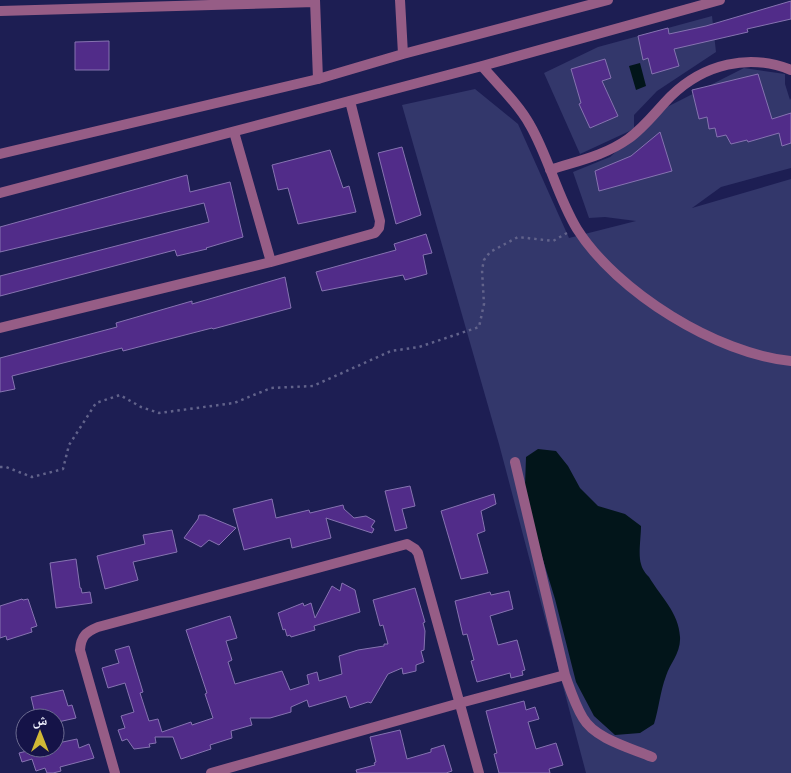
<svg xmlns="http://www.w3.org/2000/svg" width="791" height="773" font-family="'Source Sans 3','Noto Naskh Arabic',sans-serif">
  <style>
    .green { fill: #33376b }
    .water { fill: #02151a }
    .building { fill: #512c89; stroke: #8673b1 }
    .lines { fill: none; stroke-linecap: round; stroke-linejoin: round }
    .path { stroke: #62638b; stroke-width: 2.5; stroke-dasharray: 2.5 4; stroke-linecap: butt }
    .minor { stroke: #965d86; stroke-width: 10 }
  </style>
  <rect width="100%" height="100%" fill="#1d1e53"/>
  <path class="green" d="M 712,16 L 716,52 L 657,91 L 634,115 L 634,129 L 580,154 L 544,73 L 598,47 Z
    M 744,68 L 785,74 L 785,84 L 790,100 L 791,98 L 791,168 L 721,187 L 692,208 L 791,179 L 791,773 L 586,773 L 499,444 L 402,105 L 475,89 L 518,124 L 569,238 L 636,221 L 605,217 L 589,218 L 573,172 L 610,157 L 665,108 Z"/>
  <path class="water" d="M 640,63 L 646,86 L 636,90 L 629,66 Z
    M 538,449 L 556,451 L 568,466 L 580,488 L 598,506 L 625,514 L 641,526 C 641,537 638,555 641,564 C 642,569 646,574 649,577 C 661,597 679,613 680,637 C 681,653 670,663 666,676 C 660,692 659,708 654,724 L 640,733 L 615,735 L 594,716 L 576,682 L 555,599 L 536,537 L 525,486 L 526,457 Z"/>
  <path class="building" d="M 791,1 L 791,19 L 747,29 L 748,32 L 674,49 L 679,66 L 652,74 L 648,58 L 643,60 L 638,36 L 668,28 L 669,34 L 706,26 Z
    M 109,41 L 109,70 L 75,70 L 75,42 Z
    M 605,59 L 611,78 L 602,81 L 618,116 L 590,128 L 579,104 L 581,103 L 571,69 Z
    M 758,74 L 772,119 L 791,113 L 791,143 L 782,146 L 779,133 L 748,142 L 747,140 L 731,144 L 726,135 L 717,137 L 715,128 L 709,129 L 707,117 L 699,119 L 692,90 Z
    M 660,132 L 672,171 L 599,191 L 595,171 L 631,156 Z
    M 402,147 L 421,215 L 396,224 L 378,153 Z
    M 330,150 L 343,188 L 349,186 L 356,212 L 298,224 L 288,188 L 278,190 L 272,165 Z
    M 187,175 L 190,192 L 230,182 L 243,237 L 206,248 L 207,249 L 177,256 L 175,250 L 0,296 L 0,276 L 209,222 L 204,203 L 0,252 L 0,227 Z
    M 426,234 L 432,253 L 423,255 L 427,274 L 405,280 L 403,275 L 322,291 L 316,272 L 396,250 L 394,244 Z
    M 285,277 L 291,308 L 213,329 L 212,328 L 123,351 L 122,348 L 12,376 L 15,389 L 0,392 L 0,358 L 117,327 L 116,323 L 192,301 L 192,304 Z
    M 410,486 L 415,506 L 402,509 L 407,528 L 395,531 L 385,491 Z
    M 494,494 L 496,504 L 481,511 L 485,531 L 477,534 L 488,573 L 461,579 L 441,511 Z
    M 272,499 L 276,518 L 309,510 L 310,513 L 343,505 L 344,509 L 354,518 L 366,516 L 375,521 L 371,527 L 374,529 L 372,533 L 326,518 L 331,538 L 292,548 L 290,538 L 244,550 L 233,509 Z
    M 199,515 L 205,515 L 236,528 L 219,545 L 209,540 L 201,547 L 184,538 L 198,519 Z
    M 172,530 L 177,552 L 133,562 L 138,580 L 105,589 L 97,556 L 145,544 L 143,535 Z
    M 76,559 L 80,588 L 81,588 L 82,593 L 90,592 L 92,603 L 56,608 L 50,563 Z
    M 342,583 L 355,590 L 360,612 L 314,626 L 315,630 L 291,637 L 290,635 L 287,636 L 285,629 L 283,630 L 278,613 L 303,603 L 304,606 L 311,603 L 315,618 L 332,586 L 340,591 Z
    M 415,588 L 425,622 L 423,623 L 425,631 L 424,650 L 421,651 L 424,662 L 416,665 L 416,671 L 403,674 L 402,668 L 388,674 L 371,703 L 368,702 L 350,708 L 346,696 L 309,707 L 307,700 L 291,707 L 291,712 L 270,718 L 250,718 L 252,725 L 231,731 L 232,738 L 210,745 L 211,749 L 181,759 L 173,737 L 155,737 L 156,743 L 149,744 L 150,747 L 134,749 L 127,739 L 122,741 L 118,730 L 125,728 L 121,716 L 134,712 L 125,683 L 108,688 L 102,668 L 119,663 L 115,650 L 129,646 L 143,692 L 140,693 L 149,721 L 158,719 L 162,732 L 191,722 L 192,725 L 213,718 L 205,694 L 207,693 L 186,630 L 230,616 L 237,638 L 226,641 L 232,660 L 228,662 L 235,684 L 282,671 L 290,690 L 309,684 L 307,675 L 317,672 L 319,681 L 342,674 L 339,656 L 358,650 L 384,646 L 384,644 L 388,644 L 383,625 L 380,626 L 373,600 Z
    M 509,591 L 513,609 L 490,616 L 498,645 L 517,640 L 525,670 L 522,671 L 523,675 L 511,678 L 510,673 L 477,682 L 471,661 L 474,660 L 467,634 L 463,635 L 455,601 L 490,592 L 491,595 Z
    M 22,599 L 23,600 L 28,599 L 37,626 L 31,628 L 32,632 L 7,640 L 6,636 L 0,638 L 0,606 Z
    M 63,690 L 68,706 L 72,705 L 76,718 L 58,722 L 58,720 L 55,721 L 55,718 L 36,718 L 31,697 Z
    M 524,701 L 526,710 L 535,707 L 539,719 L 528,722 L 536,749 L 556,743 L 563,765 L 549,769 L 550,773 L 499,773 L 494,754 L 497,753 L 486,711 Z
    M 400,730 L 407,759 L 431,752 L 431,749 L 444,745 L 452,771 L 446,773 L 357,773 L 356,770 L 375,765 L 374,763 L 376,762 L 370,737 Z
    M 77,739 L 79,748 L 89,744 L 94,758 L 60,767 L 61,771 L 53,773 L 47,773 L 45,768 L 36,771 L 32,759 L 22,762 L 19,753 L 39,748 L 55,748 L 58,743 Z"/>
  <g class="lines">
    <path class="path" d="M 0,467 L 6,467 L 32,477 L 63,469 L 69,445 L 96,403 L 120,395 L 141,407 L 159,413 L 234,403 L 271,388 L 313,386 L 391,351 L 419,347 L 479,327 L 484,304 L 482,270 L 484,260 L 490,252 L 518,237 L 553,241 L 567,233"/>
    <path class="minor" d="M 315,0 L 318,79
      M 400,0 L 403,54
      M 0,11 L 315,2
      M 482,66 C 498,85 518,103 530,125 C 549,158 557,196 577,229 C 617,292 717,354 791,361
      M 234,132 L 271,262
      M 0,154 L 318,79 L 403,54 L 608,0
      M 550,170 C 577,161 604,156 628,139 C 645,127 657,110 671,96 C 704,64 749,53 791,70
      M 0,193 L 482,66 L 720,0
      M 0,328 L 271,262 L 375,233 L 379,228 L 380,221 L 350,101
      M 515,462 L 565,675 C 570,689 575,705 583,718 C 595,739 631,748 652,757
      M 115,773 L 80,650 C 81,636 86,632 98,627 L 407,544 L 415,549 L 418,553 L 479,773
      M 211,773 L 460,703 L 565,675"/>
  </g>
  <g transform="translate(40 733)"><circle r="24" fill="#151348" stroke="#6b6b90"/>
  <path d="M0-4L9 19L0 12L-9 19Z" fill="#d1b736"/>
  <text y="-8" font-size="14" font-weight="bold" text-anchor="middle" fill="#edeffd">ش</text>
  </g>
</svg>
